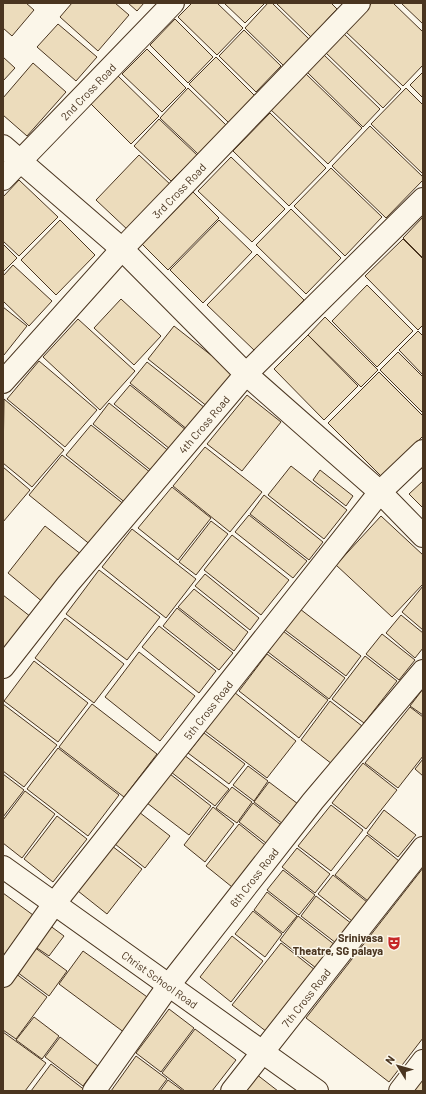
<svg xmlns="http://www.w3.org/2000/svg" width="426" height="1094" font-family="Barlow,sans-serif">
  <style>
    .building { fill: #ecdcbc; stroke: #4a3520 }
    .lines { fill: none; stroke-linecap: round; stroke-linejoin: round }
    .street-casing { stroke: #4a3520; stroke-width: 24 }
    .secondary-casing { stroke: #4a3520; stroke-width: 24 }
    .street { stroke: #fbf6e9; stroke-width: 22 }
    .secondary { stroke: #fbf6e9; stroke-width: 22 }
    .labels { text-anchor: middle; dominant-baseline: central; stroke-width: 3; stroke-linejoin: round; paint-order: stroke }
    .street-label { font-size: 11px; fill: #4a3520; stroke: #fbf6e9 }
    .poi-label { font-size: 11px; font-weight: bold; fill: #4a3520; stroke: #fbf6e9; text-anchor: end }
  </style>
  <rect width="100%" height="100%" fill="#fbf6e9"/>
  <path class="building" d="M 3,3 L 26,3 L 34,10 L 12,36 L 3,28 Z
    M 72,3 L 115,3 L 129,15 L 98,51 L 60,17 Z
    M 128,3 L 144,3 L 137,11 Z
    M 192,3 L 217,3 L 243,28 L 217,55 L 178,17 Z
    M 224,3 L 265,3 L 245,23 Z
    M 268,3 L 272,3 L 310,40 L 284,66 L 245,28 Z
    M 276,3 L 331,3 L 337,9 L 311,37 Z
    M 372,3 L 393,3 L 423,32 L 423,65 L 403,86 L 345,31 Z
    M 401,3 L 423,3 L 423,24 Z
    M 175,19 L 213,57 L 188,83 L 150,45 Z
    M 58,24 L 97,57 L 76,81 L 37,47 Z
    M 244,30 L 281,66 L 256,92 L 219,56 Z
    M 343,33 L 401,89 L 383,108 L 325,52 Z
    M 147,49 L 186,88 L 162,112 L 122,74 Z
    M 323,54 L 380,109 L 363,127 L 307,72 Z
    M 3,57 L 15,68 L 3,81 Z
    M 216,57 L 255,96 L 229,123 L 189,84 Z
    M 33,63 L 66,92 L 27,136 L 3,115 L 3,98 Z
    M 423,72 L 423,98 L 410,85 Z
    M 305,73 L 362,128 L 328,164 L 270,109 Z
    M 118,76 L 159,116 L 131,144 L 91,104 Z
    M 188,88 L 226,125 L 198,154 L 160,118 Z
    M 406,88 L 423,105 L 423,174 L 371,124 Z
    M 270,113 L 326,168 L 289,206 L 233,151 Z
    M 159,119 L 197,155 L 171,181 L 134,146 Z
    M 370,126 L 423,177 L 423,180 L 386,218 L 332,166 Z
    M 139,155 L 172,186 L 129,231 L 96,200 Z
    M 231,157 L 285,209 L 252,242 L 198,191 Z
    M 331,168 L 382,217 L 345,256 L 294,206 Z
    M 19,180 L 58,217 L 19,256 L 3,241 L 3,197 Z
    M 193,192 L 219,218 L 168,270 L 142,244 Z
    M 291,209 L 341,258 L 306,294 L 256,245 Z
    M 423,217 L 423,258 L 403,238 Z
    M 60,220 L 95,255 L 56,295 L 21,260 Z
    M 219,220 L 252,252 L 203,303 L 170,270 Z
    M 403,239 L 423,259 L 423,325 L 418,330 L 365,276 Z
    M 3,244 L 17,258 L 3,272 Z
    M 257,254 L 304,300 L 255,351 L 207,305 Z
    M 13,265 L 52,301 L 29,326 L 3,301 L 3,276 Z
    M 367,285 L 413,331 L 377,367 L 332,321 Z
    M 121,299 L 161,336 L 134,365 L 94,328 Z
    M 3,307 L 27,326 L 4,355 L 3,354 Z
    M 325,317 L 378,370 L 361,387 L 308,335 Z
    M 78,319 L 135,371 L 100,410 L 43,357 Z
    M 174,326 L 235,374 L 208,407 L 148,359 Z
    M 418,331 L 423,336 L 423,375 L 399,350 Z
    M 308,335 L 358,386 L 324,420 L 274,369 Z
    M 398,352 L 423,377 L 423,413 L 380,370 Z
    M 39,361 L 97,410 L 65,447 L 7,399 Z
    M 147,362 L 205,408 L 188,430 L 130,383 Z
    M 379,372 L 423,416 L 423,436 L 382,477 L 328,423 Z
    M 130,385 L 186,430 L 170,449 L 114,404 Z
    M 247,395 L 281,422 L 242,471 L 207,444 Z
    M 4,399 L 64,450 L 32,487 L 3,463 Z
    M 109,403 L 170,452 L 153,472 L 93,424 Z
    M 91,425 L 151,473 L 127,504 L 66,455 Z
    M 205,447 L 262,492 L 230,532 L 173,486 Z
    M 62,455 L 125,505 L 92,546 L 29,495 Z
    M 291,466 L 347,510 L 324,539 L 268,495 Z
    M 3,467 L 30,490 L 3,522 Z
    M 320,470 L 353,496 L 346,506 L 313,480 Z
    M 423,481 L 423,508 L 409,494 Z
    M 172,487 L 211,518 L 178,560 L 138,528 Z
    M 264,495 L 323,542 L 309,560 L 250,514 Z
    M 249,515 L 307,561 L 293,578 L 235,532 Z
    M 381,516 L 423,555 L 423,584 L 392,617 L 336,565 Z
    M 211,521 L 228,534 L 196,575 L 179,562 Z
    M 45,526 L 82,555 L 44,603 L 8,573 Z
    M 132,529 L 196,579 L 166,618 L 102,567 Z
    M 232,535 L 289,580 L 261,615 L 204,570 Z
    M 99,570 L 160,617 L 127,660 L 66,614 Z
    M 205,574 L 259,618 L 250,630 L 195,586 Z
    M 423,586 L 423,630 L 402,612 Z
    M 194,589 L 248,632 L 234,651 L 178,607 Z
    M 3,595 L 31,617 L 3,652 Z
    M 177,608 L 233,653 L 219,670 L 163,626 Z
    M 300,609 L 361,656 L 346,676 L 285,630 Z
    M 401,615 L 423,633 L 423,648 L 415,658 L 386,633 Z
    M 65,618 L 124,664 L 94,703 L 35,658 Z
    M 159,626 L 216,671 L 199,693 L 142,647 Z
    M 283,631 L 345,678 L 329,699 L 268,652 Z
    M 382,634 L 415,660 L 399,680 L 366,654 Z
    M 139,652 L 195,696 L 160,741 L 105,697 Z
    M 267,654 L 328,700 L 299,738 L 239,691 Z
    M 365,656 L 397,681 L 364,723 L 332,699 Z
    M 34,661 L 88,703 L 58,742 L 4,701 Z
    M 423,689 L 423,715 L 410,706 Z
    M 234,692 L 296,741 L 267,778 L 205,731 Z
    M 330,701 L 362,726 L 332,764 L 301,740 Z
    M 3,704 L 57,745 L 24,787 L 3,771 Z
    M 92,704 L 157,754 L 124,797 L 59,747 Z
    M 410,707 L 423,717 L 423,756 L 398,788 L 365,763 Z
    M 204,733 L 245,764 L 229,784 L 188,753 Z
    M 58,748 L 119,795 L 88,836 L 27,789 Z
    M 184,755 L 229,789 L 215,806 L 171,772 Z
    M 423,759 L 423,776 L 415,769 Z
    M 363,763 L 397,790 L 366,829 L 332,803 Z
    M 248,766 L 268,781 L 254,801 L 233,785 Z
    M 3,774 L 24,790 L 3,817 Z
    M 170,774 L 211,806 L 189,835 L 147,803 Z
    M 269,782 L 302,807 L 287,827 L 254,802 Z
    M 232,787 L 252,802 L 237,823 L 216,808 Z
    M 25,791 L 55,814 L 22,858 L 3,843 L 3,820 Z
    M 253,803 L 285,828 L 271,847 L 239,822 Z
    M 331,805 L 363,830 L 331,871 L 298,846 Z
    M 213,807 L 234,824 L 205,862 L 184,845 Z
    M 384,810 L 416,835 L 398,857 L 367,833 Z
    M 139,812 L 170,836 L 145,868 L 115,844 Z
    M 57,816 L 87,839 L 53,882 L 24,859 Z
    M 239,824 L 270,849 L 237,891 L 206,866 Z
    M 367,835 L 399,861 L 368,901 L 335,875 Z
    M 112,846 L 142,869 L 107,914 L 78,891 Z
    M 297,848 L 330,874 L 315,893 L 282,867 Z
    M 423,868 L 423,1038 L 389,1082 L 306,1018 Z
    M 283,870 L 315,895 L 299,915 L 267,890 Z
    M 333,875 L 367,902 L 352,921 L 318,894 Z
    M 267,892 L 297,916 L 283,933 L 254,910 Z
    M 3,893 L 33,915 L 4,955 L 3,954 Z
    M 316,896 L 352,924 L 336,943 L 301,916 Z
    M 253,911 L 282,934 L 265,957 L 235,934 Z
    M 298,916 L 335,945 L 316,968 L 280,940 Z
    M 49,925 L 64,936 L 49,956 L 34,946 Z
    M 232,936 L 263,961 L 231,1002 L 200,977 Z
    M 281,943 L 315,970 L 267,1032 L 232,1005 Z
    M 34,947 L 67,971 L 49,996 L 17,972 Z
    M 83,951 L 150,999 L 125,1033 L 59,984 Z
    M 15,973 L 47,997 L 16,1039 L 3,1030 L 3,989 Z
    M 169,1009 L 194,1028 L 161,1072 L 136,1053 Z
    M 34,1017 L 59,1036 L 42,1059 L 16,1040 Z
    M 195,1029 L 236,1060 L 212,1091 L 185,1091 L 162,1073 Z
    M 3,1032 L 46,1063 L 25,1091 L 3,1091 Z
    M 60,1037 L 98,1066 L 83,1086 L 45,1057 Z
    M 136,1056 L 167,1079 L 158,1091 L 111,1091 Z
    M 51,1064 L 86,1091 L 31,1091 Z
    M 256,1074 L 278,1091 L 243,1091 Z
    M 423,1075 L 423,1091 L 411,1091 Z
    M 168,1080 L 183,1091 L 160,1091 Z"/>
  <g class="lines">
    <defs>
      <g id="street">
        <path d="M 3,146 L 122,249 L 246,374 L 380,492 L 423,536"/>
        <path id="s1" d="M 3,179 L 173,3"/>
        <path id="s2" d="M 3,382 L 122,249 L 359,3"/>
        <path id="s3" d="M 3,667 L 68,584 L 246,374 L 423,199"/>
        <path id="s4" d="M 3,976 L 54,904 L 380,492 L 423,451"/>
        <path id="s5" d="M 94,1091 L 169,985 L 313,801 L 423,671"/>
        <path id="s6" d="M 232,1091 L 423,848"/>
        <path d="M 400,1091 L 423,1061"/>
      </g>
      <g id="secondary">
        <path id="s7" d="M 3,867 L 317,1091"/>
      </g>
    </defs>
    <use href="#street" class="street-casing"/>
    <use href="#secondary" class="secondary-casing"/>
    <use href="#street" class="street"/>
    <use href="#secondary" class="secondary"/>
  </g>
  <defs>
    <symbol id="theatre-bare" viewBox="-9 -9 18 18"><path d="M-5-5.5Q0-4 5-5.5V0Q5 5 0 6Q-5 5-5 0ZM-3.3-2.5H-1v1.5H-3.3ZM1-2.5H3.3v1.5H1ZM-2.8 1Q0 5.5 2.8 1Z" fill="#c62828" stroke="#fbf6e9" stroke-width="2.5" paint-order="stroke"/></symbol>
  </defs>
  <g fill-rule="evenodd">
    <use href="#theatre-bare" x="384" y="933" width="20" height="20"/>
  </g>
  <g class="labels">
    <g class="street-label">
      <text stroke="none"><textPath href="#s1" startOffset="122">2nd Cross Road</textPath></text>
      <text stroke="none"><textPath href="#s2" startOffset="260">3rd Cross Road</textPath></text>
      <text stroke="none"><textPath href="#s3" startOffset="315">4th Cross Road</textPath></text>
      <text stroke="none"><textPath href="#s4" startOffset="336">5th Cross Road</textPath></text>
      <text stroke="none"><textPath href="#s5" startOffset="267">6th Cross Road</textPath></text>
      <text stroke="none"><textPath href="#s7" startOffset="193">Christ School Road</textPath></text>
      <text stroke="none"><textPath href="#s6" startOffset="119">7th Cross Road</textPath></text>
    </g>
    <g class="poi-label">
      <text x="383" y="937">Srinivasa<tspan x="383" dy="13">Theatre, SG palaya</tspan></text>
    </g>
  </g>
  <rect width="426" height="1094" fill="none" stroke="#4a3520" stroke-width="8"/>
  <g transform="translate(398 1066) rotate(307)" stroke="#fbf6e9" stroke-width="3" paint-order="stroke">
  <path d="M0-3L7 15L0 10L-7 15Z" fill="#4a3520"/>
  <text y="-6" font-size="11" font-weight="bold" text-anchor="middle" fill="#4a3520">N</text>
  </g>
</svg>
